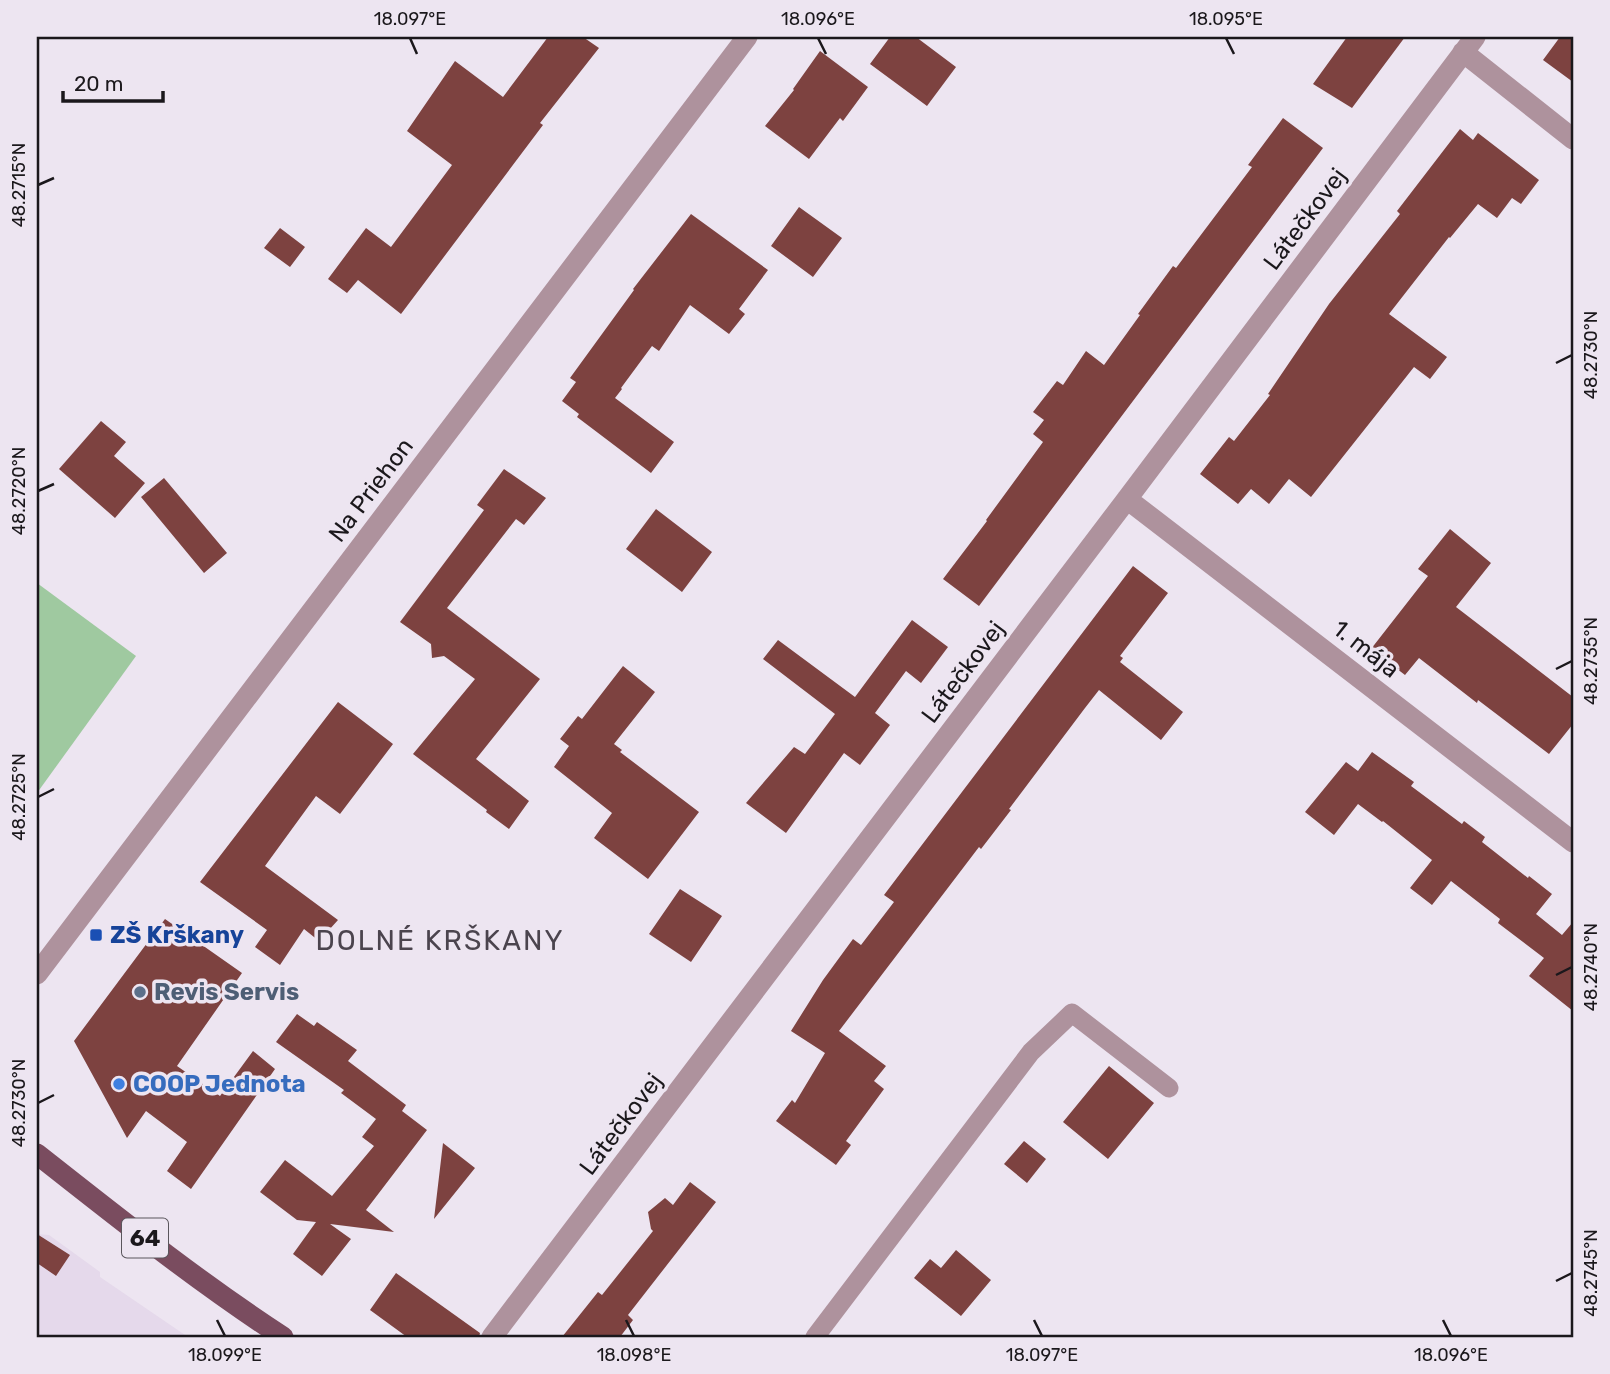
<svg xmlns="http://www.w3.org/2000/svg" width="1610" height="1374" font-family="Rubik,sans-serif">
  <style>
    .built { fill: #e5d9eb }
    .green { fill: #9fc9a0 }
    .building { fill: #7d4240 }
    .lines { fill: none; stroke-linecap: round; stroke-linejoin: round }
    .lane { stroke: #ae929d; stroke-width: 19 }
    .street { stroke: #ae929d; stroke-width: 21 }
    .primary { stroke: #7a4c5f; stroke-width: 21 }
    .ticks { fill: none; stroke: #1b181c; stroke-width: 2.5 }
    .transit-dot { fill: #1a4fb4; stroke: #ede5f1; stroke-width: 2.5 }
    .service-dot { fill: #5c6f8a; stroke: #ede5f1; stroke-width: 2.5 }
    .shop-dot { fill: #3f7fe0; stroke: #ede5f1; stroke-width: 2.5 }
    .labels { text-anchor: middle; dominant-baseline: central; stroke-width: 7; stroke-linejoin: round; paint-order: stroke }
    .shield { fill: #ede5f1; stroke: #5a565c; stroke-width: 2 }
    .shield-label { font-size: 23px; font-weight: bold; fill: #1b181c }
    .street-label { font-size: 24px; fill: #1b181c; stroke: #ede5f1 }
    .transit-label { font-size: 24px; font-weight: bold; fill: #164399; stroke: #ede5f1; text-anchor: start }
    .service-label { font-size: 24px; font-weight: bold; fill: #4e5e75; stroke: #ede5f1; text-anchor: start }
    .shop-label { font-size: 24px; font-weight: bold; fill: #366cbe; stroke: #ede5f1; text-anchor: start }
    .quarter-label { font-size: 28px; letter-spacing: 2px; fill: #4b444e; stroke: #ede5f1 }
    .neatline { fill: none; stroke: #1b181c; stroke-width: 2.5 }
    .ticks-label { font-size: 18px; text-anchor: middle; fill: #1b181c }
  </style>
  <rect width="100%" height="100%" fill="#ede5f1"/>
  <path class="built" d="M 37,1234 L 49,1235 L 100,1272 L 100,1277 L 188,1337 L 37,1337 L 37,1263 L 56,1276 L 70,1255 Z"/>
  <path class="green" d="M 37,583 L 136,656 L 37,793 Z"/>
  <path class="building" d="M 548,37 L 583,37 L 599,48 L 540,123 L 543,125 L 401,314 L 358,280 L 347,293 L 328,279 L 366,228 L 391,247 L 452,165 L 407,131 L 455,61 L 503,97 Z
    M 890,37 L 916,37 L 956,67 L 927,106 L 870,64 Z
    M 1347,37 L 1405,37 L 1352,108 L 1313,84 Z
    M 1560,37 L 1573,37 L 1573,82 L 1543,60 Z
    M 820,51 L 868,87 L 843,121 L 840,118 L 809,159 L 765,126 L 794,90 L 793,89 Z
    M 1283,118 L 1323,148 L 979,606 L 943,579 L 987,521 L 986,520 L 1043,442 L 1033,434 L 1044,420 L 1033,412 L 1057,381 L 1063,385 L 1086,351 L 1104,365 L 1140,315 L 1138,314 L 1173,266 L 1176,268 L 1252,167 L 1248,165 Z
    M 1460,129 L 1473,140 L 1478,133 L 1539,180 L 1521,204 L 1512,198 L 1497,218 L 1478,204 L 1450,238 L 1449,237 L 1389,314 L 1447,357 L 1430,379 L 1414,367 L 1311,497 L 1289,479 L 1269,504 L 1251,489 L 1238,504 L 1200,474 L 1229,437 L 1234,441 L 1270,395 L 1268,394 L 1329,304 L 1400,214 L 1397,211 Z
    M 799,207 L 842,238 L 813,277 L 771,246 Z
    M 691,214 L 768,270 L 739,309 L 745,314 L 729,334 L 690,305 L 659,351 L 652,346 L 621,388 L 622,389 L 615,398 L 674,442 L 651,473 L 577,417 L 579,414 L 562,401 L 576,382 L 570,378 L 634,290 L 633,289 Z
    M 280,228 L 305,247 L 290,267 L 264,248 Z
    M 101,421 L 126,442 L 114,456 L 145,483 L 115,518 L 59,469 Z
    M 504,469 L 546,498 L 524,525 L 516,519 L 447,608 L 540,679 L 476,759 L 529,801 L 509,829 L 486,812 L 487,810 L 413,754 L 475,679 L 444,656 L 432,658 L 431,644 L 400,622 L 484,510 L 477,505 Z
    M 164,478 L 227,553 L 204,573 L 141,497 Z
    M 656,509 L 712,552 L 682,592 L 626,549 Z
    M 1450,529 L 1491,563 L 1456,607 L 1573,697 L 1573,724 L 1549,754 L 1478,700 L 1477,703 L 1419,658 L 1405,675 L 1371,649 L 1428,576 L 1418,569 Z
    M 1133,566 L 1168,593 L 1120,656 L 1123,658 L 1120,662 L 1183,712 L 1161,740 L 1099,690 L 1085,708 L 1009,809 L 1011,810 L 981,849 L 979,847 L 839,1031 L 886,1066 L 874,1081 L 884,1089 L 846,1141 L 851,1145 L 836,1165 L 776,1121 L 792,1100 L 795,1103 L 825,1053 L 791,1031 L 823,980 L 853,939 L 861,945 L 894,902 L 884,895 Z
    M 912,620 L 948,647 L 921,683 L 906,671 L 875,713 L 890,725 L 860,765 L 844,753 L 786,833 L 746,803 L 794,747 L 805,754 L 835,714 L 763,659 L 778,640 L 855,697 Z
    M 623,666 L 655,692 L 614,744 L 622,750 L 620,752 L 699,812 L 648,879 L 594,838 L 612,813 L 554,767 L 569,746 L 560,739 L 578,716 L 582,719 Z
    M 338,702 L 393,744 L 340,814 L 316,796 L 265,866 L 338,920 L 319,941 L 304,929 L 280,965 L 255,947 L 267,930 L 200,882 Z
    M 1372,752 L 1414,782 L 1411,786 L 1462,824 L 1464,821 L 1485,837 L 1482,842 L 1528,878 L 1529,876 L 1552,894 L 1536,914 L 1562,935 L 1573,922 L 1573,1011 L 1529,976 L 1544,958 L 1498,923 L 1500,919 L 1451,881 L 1432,905 L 1410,888 L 1432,860 L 1383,821 L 1382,822 L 1358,804 L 1334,835 L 1305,812 L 1346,762 L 1358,771 Z
    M 680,889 L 722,916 L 691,962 L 649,934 Z
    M 165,919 L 242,973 L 177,1066 L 220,1096 L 253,1051 L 275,1069 L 191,1189 L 167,1171 L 187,1142 L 146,1111 L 127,1138 L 74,1041 Z
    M 297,1014 L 314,1026 L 317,1022 L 357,1050 L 348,1061 L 406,1105 L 402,1111 L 427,1130 L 366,1210 L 394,1232 L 330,1224 L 351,1239 L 322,1276 L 293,1254 L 316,1222 L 297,1220 L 260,1192 L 285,1160 L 332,1196 L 374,1146 L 362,1137 L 376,1119 L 341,1093 L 344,1090 L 276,1042 Z
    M 1109,1066 L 1154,1103 L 1108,1159 L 1063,1122 Z
    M 1024,1141 L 1046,1159 L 1027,1183 L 1004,1164 Z
    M 443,1143 L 475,1168 L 434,1219 Z
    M 690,1182 L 716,1202 L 628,1315 L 633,1320 L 620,1337 L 562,1337 L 598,1292 L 602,1295 L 653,1231 L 651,1229 L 648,1212 L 665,1198 L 673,1205 Z
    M 37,1234 L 70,1255 L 56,1276 L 37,1263 Z
    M 956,1250 L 991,1280 L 961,1316 L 914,1278 L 930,1259 L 941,1268 Z
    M 396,1273 L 480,1333 L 479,1337 L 407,1337 L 370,1310 Z"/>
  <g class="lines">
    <path class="lane" d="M 815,1337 L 1031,1052 L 1072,1013 L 1169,1088"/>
    <path class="street" d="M 1463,52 L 1573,139
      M 1127,499 L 1573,842
      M 37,974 L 747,37
      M 492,1337 L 1127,499 L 1475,37"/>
    <path class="primary" d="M 37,1154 C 117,1217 197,1281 283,1337"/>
  </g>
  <path class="ticks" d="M 410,38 L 417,54M 818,38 L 826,54M 1226,38 L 1234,54M 38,185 L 54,178M 1556,363 L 1572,355M 38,491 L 54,484M 1556,669 L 1572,661M 38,797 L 54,789M 1556,975 L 1572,967M 38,1103 L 54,1095M 1556,1281 L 1572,1273M 217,1320 L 225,1336M 626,1320 L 634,1336M 1034,1320 L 1042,1336M 1443,1320 L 1451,1336"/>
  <rect class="transit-dot" x="89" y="928" width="14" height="14" rx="3.5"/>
  <circle class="service-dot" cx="140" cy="992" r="7"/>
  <circle class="shop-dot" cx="119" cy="1084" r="7"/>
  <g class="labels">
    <rect class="shield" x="122" y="1218.5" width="46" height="39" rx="5"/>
    <g class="shield-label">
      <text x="145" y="1238">64</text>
    </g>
    <g class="street-label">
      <text transform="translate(1305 219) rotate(-53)">Látečkovej</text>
      <text transform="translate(371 490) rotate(-53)">Na Priehon</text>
      <text transform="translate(1366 649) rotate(38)">1. mája</text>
      <text transform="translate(963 672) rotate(-53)">Látečkovej</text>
      <text transform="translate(621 1124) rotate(-53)">Látečkovej</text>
    </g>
    <g class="transit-label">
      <text x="110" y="935">ZŠ Krškany</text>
    </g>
    <g class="service-label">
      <text x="154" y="992">Revis Servis</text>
    </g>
    <g class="shop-label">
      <text x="133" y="1084">COOP Jednota</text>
    </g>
    <g class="quarter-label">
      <text x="440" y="940">DOLNÉ KRŠKANY</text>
    </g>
  </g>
  <rect width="1610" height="1374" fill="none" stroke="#ede5f1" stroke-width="77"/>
  <path d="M63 91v10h100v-10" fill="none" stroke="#1b181c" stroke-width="3.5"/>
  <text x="74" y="91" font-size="21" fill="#1b181c" stroke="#ede5f1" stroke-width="5" paint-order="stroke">20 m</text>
  <rect x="38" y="38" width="1534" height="1298" class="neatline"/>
  <g class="ticks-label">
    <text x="410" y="25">18.097°E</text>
    <text x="818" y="25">18.096°E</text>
    <text x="1226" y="25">18.095°E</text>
    <text transform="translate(19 185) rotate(-90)" y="6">48.2715°N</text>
    <text transform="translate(1591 355) rotate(-90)" y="6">48.2730°N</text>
    <text transform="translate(19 491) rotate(-90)" y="6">48.2720°N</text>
    <text transform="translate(1591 661) rotate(-90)" y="6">48.2735°N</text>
    <text transform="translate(19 797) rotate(-90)" y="6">48.2725°N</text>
    <text transform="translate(1591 967) rotate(-90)" y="6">48.2740°N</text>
    <text transform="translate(19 1103) rotate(-90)" y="6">48.2730°N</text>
    <text transform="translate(1591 1273) rotate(-90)" y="6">48.2745°N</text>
    <text x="225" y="1361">18.099°E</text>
    <text x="634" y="1361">18.098°E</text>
    <text x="1042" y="1361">18.097°E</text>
    <text x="1451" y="1361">18.096°E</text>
  </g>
</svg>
